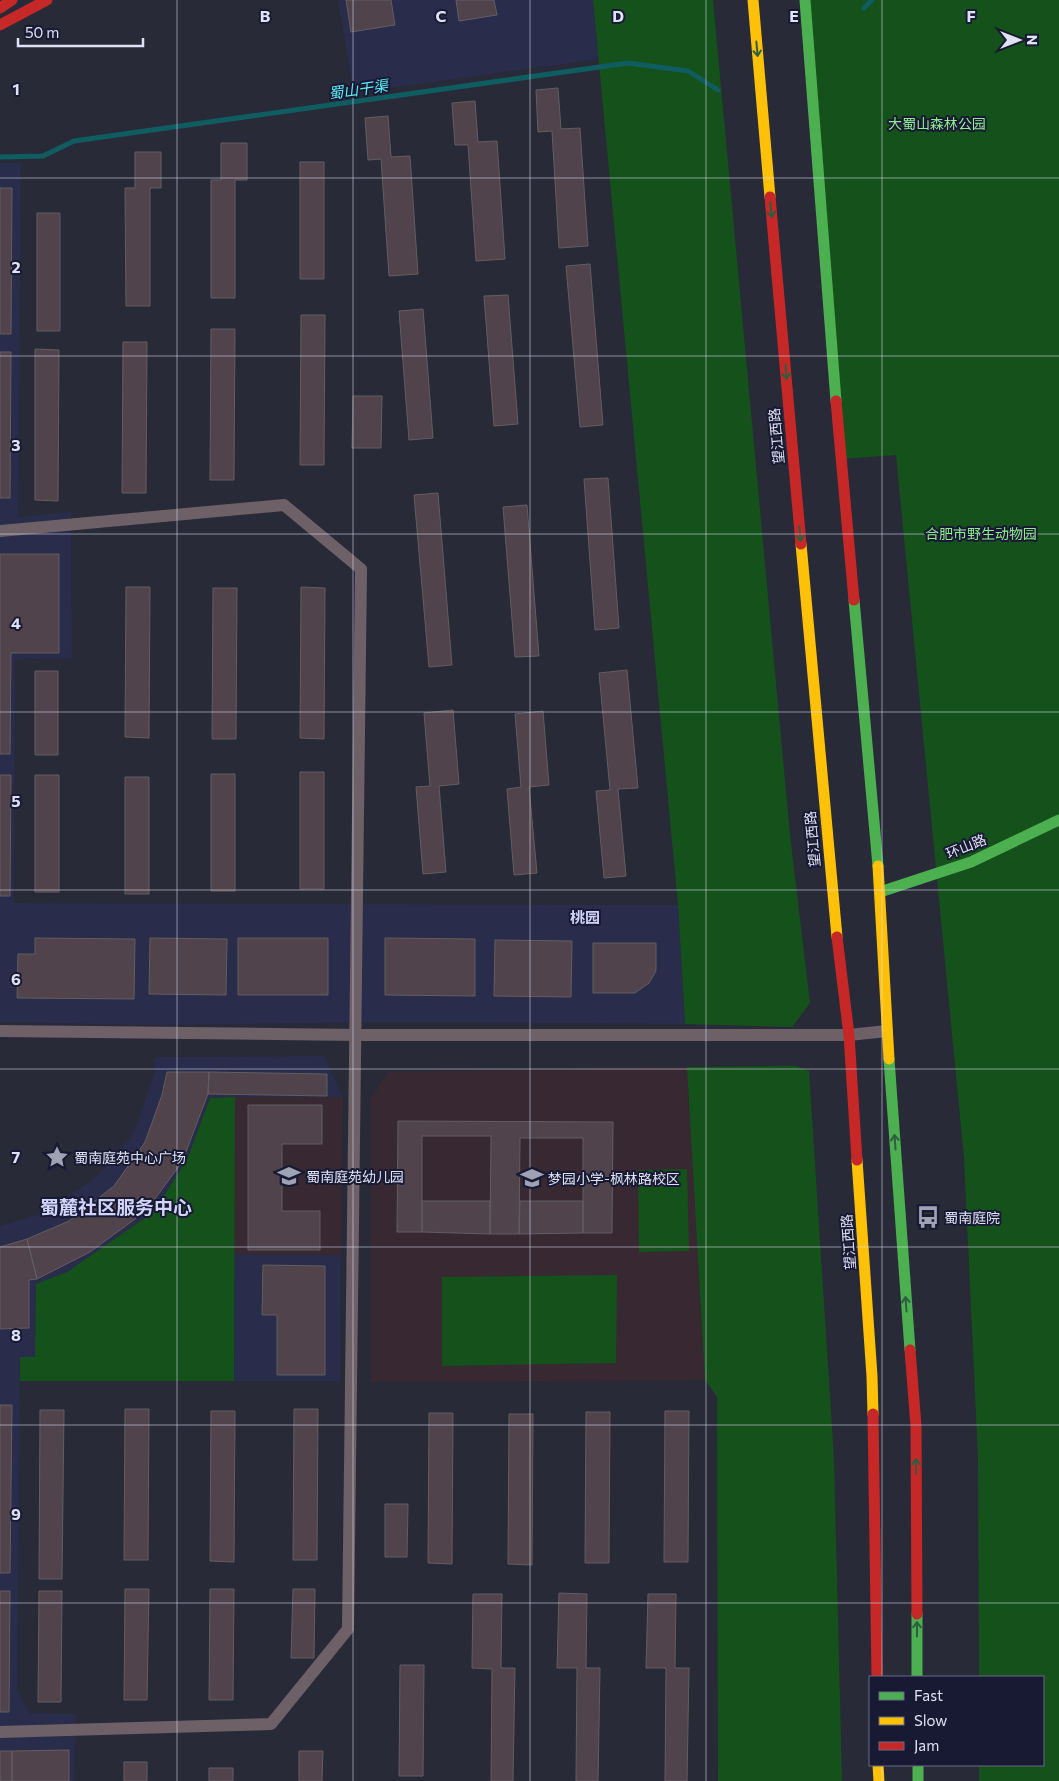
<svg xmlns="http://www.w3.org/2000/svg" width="1059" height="1781" font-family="Commissioner,'Noto Sans SC',sans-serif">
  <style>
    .built { fill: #292c4a }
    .education { fill: #382831 }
    .green { fill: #15511b }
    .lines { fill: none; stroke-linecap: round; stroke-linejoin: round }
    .stream { stroke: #0f5c61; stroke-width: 5 }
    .building { fill: #51434b; stroke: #635d62 }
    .street { stroke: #6e6067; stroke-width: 12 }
    .fast { stroke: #4caf50; stroke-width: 11 }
    .slow { stroke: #ffc107; stroke-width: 11 }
    .jam { stroke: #c62828; stroke-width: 11 }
    .oneway { stroke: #2f5d41 }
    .grid { fill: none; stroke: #dfe2f4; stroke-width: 1; stroke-opacity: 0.55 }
    .labels { text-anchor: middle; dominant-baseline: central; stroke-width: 4; stroke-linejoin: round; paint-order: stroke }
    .park-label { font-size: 14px; fill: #92ec90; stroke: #181a34 }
    .street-label { font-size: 14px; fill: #dfe2f4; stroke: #181a34 }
    .poi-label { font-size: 14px; fill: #dfe2f4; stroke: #181a34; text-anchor: start }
    .water-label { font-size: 15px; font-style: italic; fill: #5debf3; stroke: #181a34 }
    .neighbourhood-label { font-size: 15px; font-weight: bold; fill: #d0d5f9; stroke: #181a34 }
    .district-label { font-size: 19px; font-weight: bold; fill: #d0d5f9; stroke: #181a34 }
    .grid-label { font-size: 16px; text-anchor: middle; font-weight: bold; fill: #dfe2f4; stroke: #181a34; stroke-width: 4; stroke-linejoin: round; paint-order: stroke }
  </style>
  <rect width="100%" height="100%" fill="#282a38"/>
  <path class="built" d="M 338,0 L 593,0 L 599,59 L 354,93 Z
    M 0,163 L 21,163 L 18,517 L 71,512 L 72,658 L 15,660 L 14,903 L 678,905 L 685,1024 L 404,1022 L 150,1025 L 0,1022 Z
    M 324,1056 L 343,1097 L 235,1097 L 210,1098 L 186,1162 L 152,1213 L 67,1272 L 36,1284 L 35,1357 L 20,1358 L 17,1691 L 29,1713 L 76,1714 L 74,1781 L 0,1781 L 0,1226 L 40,1214 L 94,1179 L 133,1135 L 154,1075 L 155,1057 Z
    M 235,1254 L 341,1255 L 340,1381 L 234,1381 Z"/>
  <path class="education" d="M 687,1067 L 705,1380 L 371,1382 L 371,1099 L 388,1072 Z
    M 235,1097 L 343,1097 L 341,1255 L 235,1254 Z"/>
  <path class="green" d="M 593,0 L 713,0 L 790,835 L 810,1003 L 792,1027 L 685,1024 L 678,905 Z
    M 805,0 L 1059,0 L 1059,1781 L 979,1781 L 979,1765 L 1043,1765 L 1043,1677 L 979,1677 L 978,1458 L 964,1158 L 896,455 L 841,459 Z
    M 796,1066 L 809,1071 L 834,1458 L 842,1781 L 718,1781 L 717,1397 L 705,1380 L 687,1067 Z
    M 235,1097 L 234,1381 L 20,1381 L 20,1357 L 35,1357 L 36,1284 L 67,1272 L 152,1213 L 186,1162 L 210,1098 Z
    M 687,1169 L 689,1251 L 639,1252 L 638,1170 Z
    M 617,1275 L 616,1363 L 442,1366 L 442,1277 Z"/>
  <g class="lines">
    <path class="stream" d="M 864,8 L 872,0
      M 0,157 L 43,156 L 74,141 L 628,63 L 688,71 L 718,90"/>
  </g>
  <path class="building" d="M 346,0 L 391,0 L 395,25 L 351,32 Z
    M 456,0 L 494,0 L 497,15 L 459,21 Z
    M 558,88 L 561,129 L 580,128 L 588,246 L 559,248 L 552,131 L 538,132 L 536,90 Z
    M 475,101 L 478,142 L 497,141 L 505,259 L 476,261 L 468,145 L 455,145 L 452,103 Z
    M 388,116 L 391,157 L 410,156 L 418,274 L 389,276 L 381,159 L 368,160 L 365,118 Z
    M 221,143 L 247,143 L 247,180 L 235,180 L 235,298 L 211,298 L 211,180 L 221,180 Z
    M 135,152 L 161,152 L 161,188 L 150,188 L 150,306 L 126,306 L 125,188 L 135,188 Z
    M 300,162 L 324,162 L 324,279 L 300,279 Z
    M 0,188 L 12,188 L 11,334 L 0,334 Z
    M 37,213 L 60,213 L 60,331 L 37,331 Z
    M 590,264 L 603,425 L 580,427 L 566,266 Z
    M 508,295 L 518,424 L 494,426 L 484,296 Z
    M 423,309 L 433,438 L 409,440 L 399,311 Z
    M 301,315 L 325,315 L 324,465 L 300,465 Z
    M 211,329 L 235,329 L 234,480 L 210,480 Z
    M 123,342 L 147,342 L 146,493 L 122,493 Z
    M 35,349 L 59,350 L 58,501 L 35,500 Z
    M 0,352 L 11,352 L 10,498 L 0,498 Z
    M 353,396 L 382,396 L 381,448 L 352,448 Z
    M 608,478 L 619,628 L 595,630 L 584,479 Z
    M 438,493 L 452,665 L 429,667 L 414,495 Z
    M 527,505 L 539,656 L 515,657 L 503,507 Z
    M 0,554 L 59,554 L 59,653 L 11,653 L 10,754 L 0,754 Z
    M 126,587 L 150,587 L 149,738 L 125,737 Z
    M 301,587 L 325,588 L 324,739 L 300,738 Z
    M 213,588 L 237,588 L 236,739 L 212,739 Z
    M 627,670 L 638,788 L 618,789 L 626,876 L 604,878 L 596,791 L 610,790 L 599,673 Z
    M 35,671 L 58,671 L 58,755 L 35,755 Z
    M 453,710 L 459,784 L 439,786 L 446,872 L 423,874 L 416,787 L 430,786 L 424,713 Z
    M 543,711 L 549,785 L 529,787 L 537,873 L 514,875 L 507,789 L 521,787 L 515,714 Z
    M 300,772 L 324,772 L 324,889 L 300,889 Z
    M 211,774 L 235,774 L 235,891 L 211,891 Z
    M 0,775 L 11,775 L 10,896 L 0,896 Z
    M 35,775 L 59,775 L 59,892 L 35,892 Z
    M 125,777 L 149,777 L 149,894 L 125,894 Z
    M 35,938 L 135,939 L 134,999 L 17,998 L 18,954 L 35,954 Z
    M 150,938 L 227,939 L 226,995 L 149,994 Z
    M 238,938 L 328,938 L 328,995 L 238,995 Z
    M 385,938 L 475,939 L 475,996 L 385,995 Z
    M 495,940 L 572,941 L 571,997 L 494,996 Z
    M 593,943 L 656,943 L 656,971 L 649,983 L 635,993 L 593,993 Z
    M 167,1072 L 209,1072 L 208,1094 L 182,1162 L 146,1211 L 90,1252 L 37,1279 L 27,1239 L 69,1221 L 114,1186 L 145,1142 L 162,1095 Z
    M 209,1072 L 327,1074 L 327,1096 L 208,1094 Z
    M 248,1105 L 322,1105 L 322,1144 L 282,1144 L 282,1211 L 320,1211 L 320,1250 L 248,1250 Z
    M 398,1121 L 613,1122 L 612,1233 L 583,1233 L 583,1138 L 520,1138 L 519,1234 L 490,1234 L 491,1136 L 422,1136 L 422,1232 L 397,1232 Z
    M 422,1201 L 490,1201 L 490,1234 L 422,1232 Z
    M 520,1201 L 583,1201 L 583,1233 L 519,1234 Z
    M 27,1239 L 37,1279 L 29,1280 L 29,1328 L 0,1329 L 0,1247 Z
    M 263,1265 L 325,1266 L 325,1375 L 277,1375 L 277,1315 L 262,1315 Z
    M 0,1405 L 12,1405 L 10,1573 L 0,1573 Z
    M 125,1409 L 149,1409 L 148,1560 L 124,1560 Z
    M 294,1409 L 318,1409 L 317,1560 L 293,1560 Z
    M 40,1410 L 64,1410 L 62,1579 L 39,1579 Z
    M 211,1411 L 235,1411 L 234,1562 L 210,1561 Z
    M 665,1411 L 689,1411 L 688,1562 L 664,1562 Z
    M 586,1412 L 610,1412 L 609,1563 L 585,1563 Z
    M 429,1413 L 453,1413 L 452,1564 L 428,1563 Z
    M 509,1414 L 533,1414 L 532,1565 L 508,1564 Z
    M 385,1504 L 408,1504 L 407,1557 L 385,1557 Z
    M 125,1589 L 149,1589 L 147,1700 L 124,1700 Z
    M 210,1589 L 234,1589 L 233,1700 L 209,1700 Z
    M 293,1589 L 315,1589 L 314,1658 L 291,1658 Z
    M 0,1591 L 10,1591 L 9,1712 L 0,1712 Z
    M 39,1591 L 62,1591 L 61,1702 L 38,1702 Z
    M 559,1593 L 587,1594 L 586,1668 L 600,1668 L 598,1781 L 576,1781 L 577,1668 L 557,1668 Z
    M 473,1594 L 502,1594 L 501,1668 L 515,1668 L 513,1781 L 491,1781 L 492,1669 L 472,1668 Z
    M 648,1594 L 676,1594 L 675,1668 L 689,1668 L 687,1781 L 665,1781 L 666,1668 L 646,1668 Z
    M 400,1665 L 424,1665 L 423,1776 L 399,1776 Z
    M 69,1750 L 69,1781 L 12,1781 L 12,1751 Z
    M 0,1751 L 12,1751 L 12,1781 L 0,1781 Z
    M 299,1751 L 323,1751 L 322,1781 L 299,1781 Z
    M 124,1762 L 147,1762 L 147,1781 L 124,1781 Z
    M 209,1768 L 233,1768 L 233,1781 L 209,1781 Z"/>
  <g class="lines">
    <path class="street" d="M 0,531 L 284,505 L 361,569 L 348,1629 L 271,1724 L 0,1732
      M 0,1031 L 358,1035 L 849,1035 L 887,1031"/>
    <path class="fast" d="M 805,0 L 836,401
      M 854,600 L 878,866
      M 880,892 L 971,862 L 1059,820
      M 889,1059 L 910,1350
      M 917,1614 L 917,1677
      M 918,1765 L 918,1781"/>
    <path class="slow" d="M 753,0 L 770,197
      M 801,544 L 837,937
      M 878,866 L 889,1059
      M 857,1160 L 872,1376 L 873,1414
      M 878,1765 L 879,1781"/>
    <path class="jam" d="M 0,8 L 12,0
      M 0,25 L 47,0
      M 770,197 L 801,544
      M 836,401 L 854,600
      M 837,937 L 849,1035 L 857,1160
      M 910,1350 L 916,1426 L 917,1614
      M 873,1414 L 877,1677"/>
  </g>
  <defs><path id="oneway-shaft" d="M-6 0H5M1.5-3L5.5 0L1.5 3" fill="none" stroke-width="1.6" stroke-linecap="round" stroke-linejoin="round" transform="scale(1.25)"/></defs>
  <g class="oneway">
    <use href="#oneway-shaft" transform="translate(757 49) rotate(85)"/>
    <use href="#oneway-shaft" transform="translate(771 210) rotate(85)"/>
    <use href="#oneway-shaft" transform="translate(786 372) rotate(85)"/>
    <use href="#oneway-shaft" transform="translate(800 534) rotate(85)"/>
    <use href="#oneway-shaft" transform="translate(895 1142) rotate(-94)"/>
    <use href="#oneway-shaft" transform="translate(906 1304) rotate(-94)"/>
    <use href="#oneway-shaft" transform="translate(916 1466) rotate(-90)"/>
    <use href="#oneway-shaft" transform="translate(917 1629) rotate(-90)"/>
  </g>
  <path class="grid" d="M 177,0 L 177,1781M 353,0 L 353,1781M 530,0 L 530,1781M 706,0 L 706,1781M 882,0 L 882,1677M 0,178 L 1059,178M 0,356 L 1059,356M 0,534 L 1059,534M 0,712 L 1059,712M 0,890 L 1059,890M 0,1069 L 1059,1069M 0,1247 L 1059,1247M 0,1425 L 1059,1425M 0,1603 L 1059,1603M 882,1765 L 882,1781"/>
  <defs>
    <symbol id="sight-bare" viewBox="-9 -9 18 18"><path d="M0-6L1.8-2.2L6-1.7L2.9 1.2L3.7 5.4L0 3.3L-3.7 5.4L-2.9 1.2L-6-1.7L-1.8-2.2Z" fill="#9fa2b2" stroke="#181a34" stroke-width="2.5" paint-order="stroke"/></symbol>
    <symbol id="school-bare" viewBox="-9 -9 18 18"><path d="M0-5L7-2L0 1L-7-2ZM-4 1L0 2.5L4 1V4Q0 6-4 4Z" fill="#9fa2b2" stroke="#181a34" stroke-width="2.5" paint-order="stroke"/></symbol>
    <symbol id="bus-bare" viewBox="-9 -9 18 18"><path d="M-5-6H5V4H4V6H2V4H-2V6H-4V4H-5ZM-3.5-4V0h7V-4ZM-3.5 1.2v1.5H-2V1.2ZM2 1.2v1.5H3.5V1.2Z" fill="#9fa2b2" stroke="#181a34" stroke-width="2.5" paint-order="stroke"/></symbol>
  </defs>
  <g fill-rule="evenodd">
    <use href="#sight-bare" x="41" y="1141" width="32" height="32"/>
    <use href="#school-bare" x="273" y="1160" width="32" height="32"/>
    <use href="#school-bare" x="516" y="1162" width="32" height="32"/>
    <use href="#bus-bare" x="912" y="1201" width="32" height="32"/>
  </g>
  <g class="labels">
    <g class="park-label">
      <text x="937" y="123">大蜀山森林公园</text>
      <text x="981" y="533">合肥市野生动物园</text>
    </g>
    <g class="street-label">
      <text transform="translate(776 436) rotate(-95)">望江西路</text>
      <text transform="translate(812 839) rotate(-95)">望江西路</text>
      <text transform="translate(966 846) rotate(-22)">环山路</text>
      <text transform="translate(848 1242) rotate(-94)">望江西路</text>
    </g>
    <g class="poi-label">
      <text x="74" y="1157">蜀南庭苑中心广场</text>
      <text x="306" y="1176">蜀南庭苑幼儿园</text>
      <text x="548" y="1178">梦园小学-枫林路校区</text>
      <text x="944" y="1217">蜀南庭院</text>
    </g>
    <g class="water-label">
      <text transform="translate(358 89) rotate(-8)">蜀山干渠</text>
    </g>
    <g class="neighbourhood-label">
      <text x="585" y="917">桃园</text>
    </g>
    <g class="district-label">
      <text x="116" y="1206">蜀麓社区服务中心</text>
    </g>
  </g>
  <g class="grid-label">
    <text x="265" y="22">B</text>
    <text x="441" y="22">C</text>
    <text x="618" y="22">D</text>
    <text x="794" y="22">E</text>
    <text x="971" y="22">F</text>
    <text x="16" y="95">1</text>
    <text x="16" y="273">2</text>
    <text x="16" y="451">3</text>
    <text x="16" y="629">4</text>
    <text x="16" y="807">5</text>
    <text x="16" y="985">6</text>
    <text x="16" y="1163">7</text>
    <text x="16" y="1341">8</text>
    <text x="16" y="1520">9</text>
  </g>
  <rect x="869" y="1676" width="175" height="90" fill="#181a34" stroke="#686a81"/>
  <rect x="879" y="1692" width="25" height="8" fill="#4caf50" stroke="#686a81"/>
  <text x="914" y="1701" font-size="15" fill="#dfe2f4">Fast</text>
  <rect x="879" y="1717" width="25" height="8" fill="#ffc107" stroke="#686a81"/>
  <text x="914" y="1726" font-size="15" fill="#dfe2f4">Slow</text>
  <rect x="879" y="1742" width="25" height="8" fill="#c62828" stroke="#686a81"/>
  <text x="914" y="1751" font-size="15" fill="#dfe2f4">Jam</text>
  <g transform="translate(1019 40) rotate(90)" stroke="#181a34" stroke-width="4" paint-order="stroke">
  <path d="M0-4L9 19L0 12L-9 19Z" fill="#dfe2f4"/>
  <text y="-8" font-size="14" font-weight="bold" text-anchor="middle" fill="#dfe2f4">N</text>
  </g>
  <path d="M18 38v8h125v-8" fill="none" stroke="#dfe2f4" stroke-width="2.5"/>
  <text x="25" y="38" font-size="15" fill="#dfe2f4" stroke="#181a34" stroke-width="4" paint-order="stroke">50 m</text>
</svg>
